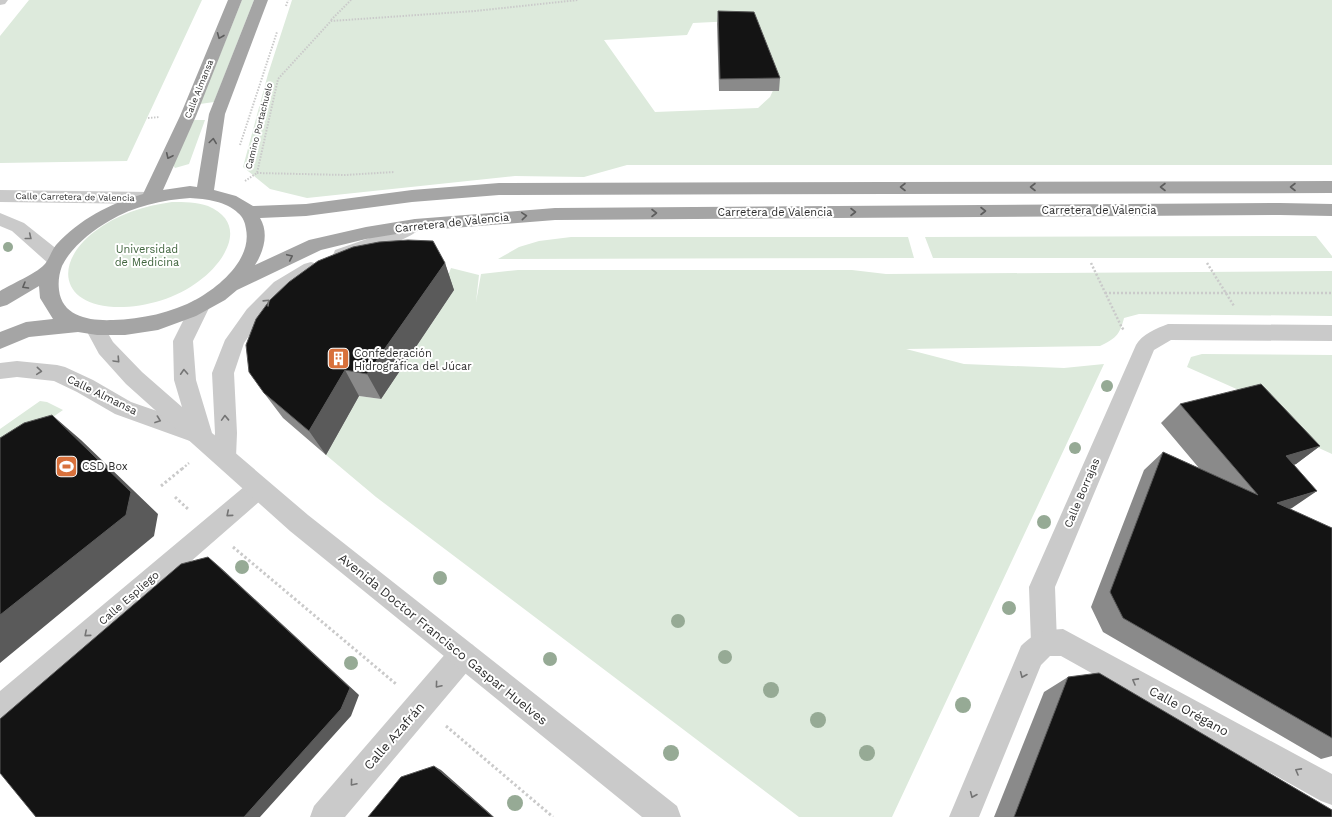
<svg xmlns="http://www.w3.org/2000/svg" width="1332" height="817" font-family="'Work Sans',sans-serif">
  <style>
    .green { fill: #ddeadc; fill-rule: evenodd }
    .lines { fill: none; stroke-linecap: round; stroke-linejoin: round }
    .path-far2 { stroke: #cacaca; stroke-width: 2; stroke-dasharray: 1.5 1.5; stroke-linecap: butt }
    .path-far1 { stroke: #cacaca; stroke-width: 2.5; stroke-dasharray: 2 2; stroke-linecap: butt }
    .path { stroke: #cacaca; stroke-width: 3; stroke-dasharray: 2.5 2.5; stroke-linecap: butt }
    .pedestrian { fill: #cacaca; fill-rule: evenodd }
    .minor { fill: #cacaca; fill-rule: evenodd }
    .tertiary { fill: #cacaca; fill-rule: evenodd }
    .primary { fill: #a5a5a5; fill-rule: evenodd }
    .tree { fill: #96aa95 }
    .wall { fill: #8a8a8a }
    .shaded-wall { fill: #5a5a5a }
    .building { fill: #141414; stroke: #5a5a5a }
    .oneway { stroke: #5d5d5d }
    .oneway2 { stroke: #747474 }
    .labels { text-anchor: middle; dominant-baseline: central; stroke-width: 4; stroke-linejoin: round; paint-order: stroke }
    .far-street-label { font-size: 9px; fill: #2d2d2d; stroke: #fff }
    .street-label { font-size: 11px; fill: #2d2d2d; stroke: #fff }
    .park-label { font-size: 11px; fill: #40653e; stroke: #fff }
    .poi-label { font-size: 11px; fill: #2d2d2d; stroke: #fff; text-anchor: start }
    .near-street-label { font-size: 13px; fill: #2d2d2d; stroke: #fff }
  </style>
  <rect width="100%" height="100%" fill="#fff"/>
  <path class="green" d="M 29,0 L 202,0 L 127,161 L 0,163 L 0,36 Z
    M 242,0 L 254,0 L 214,102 L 200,104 Z
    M 292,0 L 1332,0 L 1332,165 L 627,165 L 584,177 L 515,176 L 307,198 L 270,189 L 243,167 L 268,74 ZM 755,20 L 777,82 L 770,97 L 758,108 L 655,112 L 604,40 L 687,35 L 693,23 Z
    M 194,120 L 205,120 L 189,164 L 175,168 L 173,165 Z
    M 172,202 C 184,202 197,202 208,206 C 250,224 224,263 199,281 C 176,299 143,308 114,307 C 59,304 55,262 94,232 C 117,214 144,206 172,202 Z
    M 1316,236 L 1332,256 L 1332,258 L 933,258 L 925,237 Z
    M 571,237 L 908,237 L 914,258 L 498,259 L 519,247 L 539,241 Z
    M 451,268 L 479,275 L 476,302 L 481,274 L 518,270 L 852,270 L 886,274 L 1332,271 L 1332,316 L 1139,314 L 1124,318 C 1120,335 1115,339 1100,346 L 906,349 L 964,364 L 1064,368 L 1104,364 L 892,817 L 799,817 L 376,497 L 326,455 L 359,396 L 381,399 L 454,290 L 447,278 Z
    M 1202,354 L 1332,355 L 1332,454 L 1310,444 L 1284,410 L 1187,367 L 1191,357 Z
    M 40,401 L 47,402 L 63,410 L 0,454 L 0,429 Z"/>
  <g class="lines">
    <path class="path-far2" d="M 286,6 L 288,0
      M 331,20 L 351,0
      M 148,118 L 160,117
      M 240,145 L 277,32
      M 257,173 L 345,175 L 394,172
      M 245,181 L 257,173 L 278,79 L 331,21 L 475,11 L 578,0"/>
    <path class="path-far1" d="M 1091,263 L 1122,328 L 1125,330
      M 1207,263 L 1234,306
      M 1105,293 L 1332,293
      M 182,469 L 189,463"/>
    <path class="path" d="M 161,486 L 183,468
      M 175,497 L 189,510
      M 233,547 L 396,684
      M 446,726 L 553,817"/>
    <path class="pedestrian" d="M 1168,324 L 1332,325 L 1332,341 L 1171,340 L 1154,350 L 1055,587 L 1057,643 L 1054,653 L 1044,656 L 1034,653 L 1031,643 L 1029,587 L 1136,345 C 1141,335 1157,328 1168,324 Z"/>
    <path class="minor" d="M 0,0 L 8,0 L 5,4 L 0,5 Z
      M 0,190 L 150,192 L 156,194 L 159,198 L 156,202 L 150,204 L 0,202 Z
      M 0,213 L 24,223 L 63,254 L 65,259 L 63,264 L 56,266 L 49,264 L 12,231 L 0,226 Z
      M 415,219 L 421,221 L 424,225 C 416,238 359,257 342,262 L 335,260 L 333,255 L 335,250 L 387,232 Z
      M 311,262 L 318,264 L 321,269 L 318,274 L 288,292 L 261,319 L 244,343 L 234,373 L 237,433 L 236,457 L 232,464 L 224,467 L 216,464 L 212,457 L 215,433 L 212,373 L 225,340 L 247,309 L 274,282 L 304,264 Z
      M 17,361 L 57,365 L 65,367 L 93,380 L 131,402 L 209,429 L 212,436 L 209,443 L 201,445 L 115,414 L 77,392 L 54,381 L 17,377 L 0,379 L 0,363 Z
      M 259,478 L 267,481 L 271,488 L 267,495 L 10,719 L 0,723 L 0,691 L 251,481 Z
      M 1063,629 L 1332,774 L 1332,805 L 1321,801 L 1061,656 L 1050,656 L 1041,665 L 979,817 L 949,817 L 1021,646 C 1037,631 1042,630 1063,629 Z
      M 463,641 L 473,645 L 477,655 L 473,665 L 345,817 L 310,817 L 314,806 L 453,645 Z"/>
    <path class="tertiary" d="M 200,299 L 207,301 L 210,306 L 193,341 L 196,380 L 212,433 L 308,515 L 677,806 L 681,817 L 642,817 L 290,531 L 126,384 L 99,354 L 85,328 L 88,323 L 95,320 L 102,323 L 113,342 L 142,372 L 182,407 L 174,380 L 173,341 L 193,301 Z"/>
    <path class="primary" d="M 228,0 L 242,0 L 196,116 L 163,190 L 190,186 L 197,187 L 209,114 L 254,0 L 268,0 L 225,114 L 214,190 L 236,196 L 253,206 L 306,204 L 412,190 L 499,183 L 1332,181 L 1332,193 L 499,195 L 412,202 L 306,216 L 260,218 C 269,233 264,251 255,265 L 309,240 L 366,227 L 415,219 L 555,208 L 1280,203 L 1332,204 L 1332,216 L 1280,215 L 555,220 L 415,231 L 366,239 L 321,250 L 237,290 L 225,300 L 196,316 L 158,330 L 125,335 L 97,335 L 78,332 L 29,337 L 0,349 L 0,332 L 26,322 L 53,319 L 40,298 L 39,286 L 7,305 L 0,307 L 0,291 C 10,285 36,273 43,266 C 49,261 51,251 56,245 C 80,219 109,204 143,194 L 180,116 ZM 190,198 C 206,199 226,201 238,213 C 243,217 245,222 246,229 C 252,259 220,286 197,299 C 171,313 142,319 113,320 C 90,321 62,317 59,290 C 58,282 59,274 62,266 C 71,247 92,231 109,221 C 134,206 162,200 190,198 Z"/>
  </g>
  <g class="tree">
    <circle cx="8" cy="247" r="5"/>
    <circle cx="1107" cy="386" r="6"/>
    <circle cx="1075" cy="448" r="6"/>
    <circle cx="1044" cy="522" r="7"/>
    <circle cx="242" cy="567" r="7"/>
    <circle cx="440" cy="578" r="7"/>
    <circle cx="1009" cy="608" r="7"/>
    <circle cx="678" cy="621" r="7"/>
    <circle cx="725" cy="657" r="7"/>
    <circle cx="550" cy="659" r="7"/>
    <circle cx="351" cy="663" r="7"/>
    <circle cx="771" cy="690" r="8"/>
    <circle cx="963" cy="705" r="8"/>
    <circle cx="818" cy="720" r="8"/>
    <circle cx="671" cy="753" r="8"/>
    <circle cx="867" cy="753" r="8"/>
    <circle cx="515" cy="803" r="8"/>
  </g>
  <path class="wall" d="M 718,11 L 780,78 L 779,91 L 719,91 L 717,24 Z
    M 445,263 L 454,290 L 381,399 L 359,396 L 326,455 L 283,418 L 264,393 Z
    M 1180,404 L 1320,446 L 1296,464 L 1294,465 L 1292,508 L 1289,509 L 1332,528 L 1332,756 L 1321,759 L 1103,632 L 1091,607 L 1144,470 L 1163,452 L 1199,468 L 1161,423 Z
    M 1068,677 L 1332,817 L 994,817 L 1044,692 Z"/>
  <path class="shaded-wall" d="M 445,263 L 454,290 L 381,399 L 367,374 Z
    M 345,370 L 359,396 L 326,455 L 309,431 Z
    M 52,415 L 81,440 L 158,514 L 154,536 L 0,663 L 0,615 Z
    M 1320,446 L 1296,464 L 1262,474 L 1286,456 Z
    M 1317,491 L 1292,508 L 1253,520 L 1277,503 Z
    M 208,557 L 220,567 L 359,695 L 351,716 L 260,817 L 244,817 Z
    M 434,766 L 441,770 L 494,817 L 493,817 Z"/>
  <path class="building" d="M 718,11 L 754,12 L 780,78 L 720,79 Z
    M 408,240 L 433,241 L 445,263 L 367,374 L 345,370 L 309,431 L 264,393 L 249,372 L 246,345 L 256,319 L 270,300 L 289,282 L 318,261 L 353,247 L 379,242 Z
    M 1261,384 L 1320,446 L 1286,456 L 1317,491 L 1277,503 L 1332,528 L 1332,738 L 1123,618 L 1110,592 L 1163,452 L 1258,495 L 1180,404 Z
    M 52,415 L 131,492 L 126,515 L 0,615 L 0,438 L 24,423 Z
    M 208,557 L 350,688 L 341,709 L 244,817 L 36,817 L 0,773 L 0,719 L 181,564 Z
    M 1099,673 L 1332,810 L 1332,817 L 1014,817 L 1068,677 Z
    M 434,766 L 493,817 L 368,817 L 401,777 Z"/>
  <defs><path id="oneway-chevron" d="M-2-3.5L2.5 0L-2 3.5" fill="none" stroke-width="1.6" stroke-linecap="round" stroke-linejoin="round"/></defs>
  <g class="oneway">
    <use href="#oneway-chevron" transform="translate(220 36) rotate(112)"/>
    <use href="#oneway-chevron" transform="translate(213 141) rotate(-82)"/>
    <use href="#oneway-chevron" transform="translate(169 156) rotate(115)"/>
    <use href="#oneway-chevron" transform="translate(903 187) rotate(180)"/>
    <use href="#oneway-chevron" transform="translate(1033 187) rotate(180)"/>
    <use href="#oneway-chevron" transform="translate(1163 187) rotate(180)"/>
    <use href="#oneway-chevron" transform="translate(1293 187) rotate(-180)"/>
    <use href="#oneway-chevron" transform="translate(983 211)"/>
    <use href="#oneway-chevron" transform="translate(853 212)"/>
    <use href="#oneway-chevron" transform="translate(654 213)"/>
    <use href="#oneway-chevron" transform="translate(524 216) rotate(-5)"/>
    <use href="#oneway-chevron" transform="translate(290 257) rotate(-25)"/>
    <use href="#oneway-chevron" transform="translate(25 286) rotate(150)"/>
  </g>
  <g class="oneway2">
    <use href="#oneway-chevron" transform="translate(29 237) rotate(39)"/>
    <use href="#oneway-chevron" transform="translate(267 302) rotate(-44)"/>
    <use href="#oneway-chevron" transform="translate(117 360) rotate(47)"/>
    <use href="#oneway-chevron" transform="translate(39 371) rotate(5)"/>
    <use href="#oneway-chevron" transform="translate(184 372) rotate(-93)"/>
    <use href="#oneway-chevron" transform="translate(225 418) rotate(-92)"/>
    <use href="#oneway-chevron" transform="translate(158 420) rotate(20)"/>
    <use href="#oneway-chevron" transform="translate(229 514) rotate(140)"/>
    <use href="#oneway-chevron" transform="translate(87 634) rotate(139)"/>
    <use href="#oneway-chevron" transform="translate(1023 675) rotate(113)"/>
    <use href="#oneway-chevron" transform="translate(1135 681) rotate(-151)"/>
    <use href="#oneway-chevron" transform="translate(438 685) rotate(130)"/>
    <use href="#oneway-chevron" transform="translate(1298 771) rotate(-151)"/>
    <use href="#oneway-chevron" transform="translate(353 783) rotate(130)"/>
    <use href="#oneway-chevron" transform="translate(973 795) rotate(113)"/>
  </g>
  <defs>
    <symbol id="building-square" viewBox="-11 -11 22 22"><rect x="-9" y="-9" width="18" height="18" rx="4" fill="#d8713c" stroke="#fff"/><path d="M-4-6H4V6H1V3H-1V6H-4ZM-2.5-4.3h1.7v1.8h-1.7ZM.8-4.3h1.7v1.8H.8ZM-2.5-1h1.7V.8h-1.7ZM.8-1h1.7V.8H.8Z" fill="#fff"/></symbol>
    <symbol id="stadium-square" viewBox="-11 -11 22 22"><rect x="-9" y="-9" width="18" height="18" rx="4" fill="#d8713c" stroke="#fff"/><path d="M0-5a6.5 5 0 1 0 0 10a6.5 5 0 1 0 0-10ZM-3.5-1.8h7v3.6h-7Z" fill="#fff"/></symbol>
  </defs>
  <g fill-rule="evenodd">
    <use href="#building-square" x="326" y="346" width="25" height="25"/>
    <use href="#stadium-square" x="54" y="454" width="25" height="25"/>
  </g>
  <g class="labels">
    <g class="far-street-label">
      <text transform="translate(199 89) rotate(-68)">Calle Almansa</text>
      <text transform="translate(259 126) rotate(-76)">Camino Portachuelo</text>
      <text transform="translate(75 197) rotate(1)">Calle Carretera de Valencia</text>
    </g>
    <g class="street-label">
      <text x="1099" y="210">Carretera de Valencia</text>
      <text x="775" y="212">Carretera de Valencia</text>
      <text transform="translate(452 223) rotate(-6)">Carretera de Valencia</text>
      <text transform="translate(102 395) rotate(26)">Calle Almansa</text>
      <text transform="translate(1082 493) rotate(-67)">Calle Borrajas</text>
      <text transform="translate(129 598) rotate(-41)">Calle Espliego</text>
    </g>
    <g class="park-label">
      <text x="147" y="249">Universidad<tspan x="147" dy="13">de Medicina</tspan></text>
    </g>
    <g class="poi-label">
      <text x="354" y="353">Confederación<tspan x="354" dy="13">Hidrográfica del Júcar</tspan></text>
      <text x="82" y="466">CSD Box</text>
    </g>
    <g class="near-street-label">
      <text transform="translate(443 639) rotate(39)">Avenida Doctor Francisco Gaspar Huelves</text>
      <text transform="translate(1189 711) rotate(29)">Calle Orégano</text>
      <text transform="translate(394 736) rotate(-49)">Calle Azafrán</text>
    </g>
  </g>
</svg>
